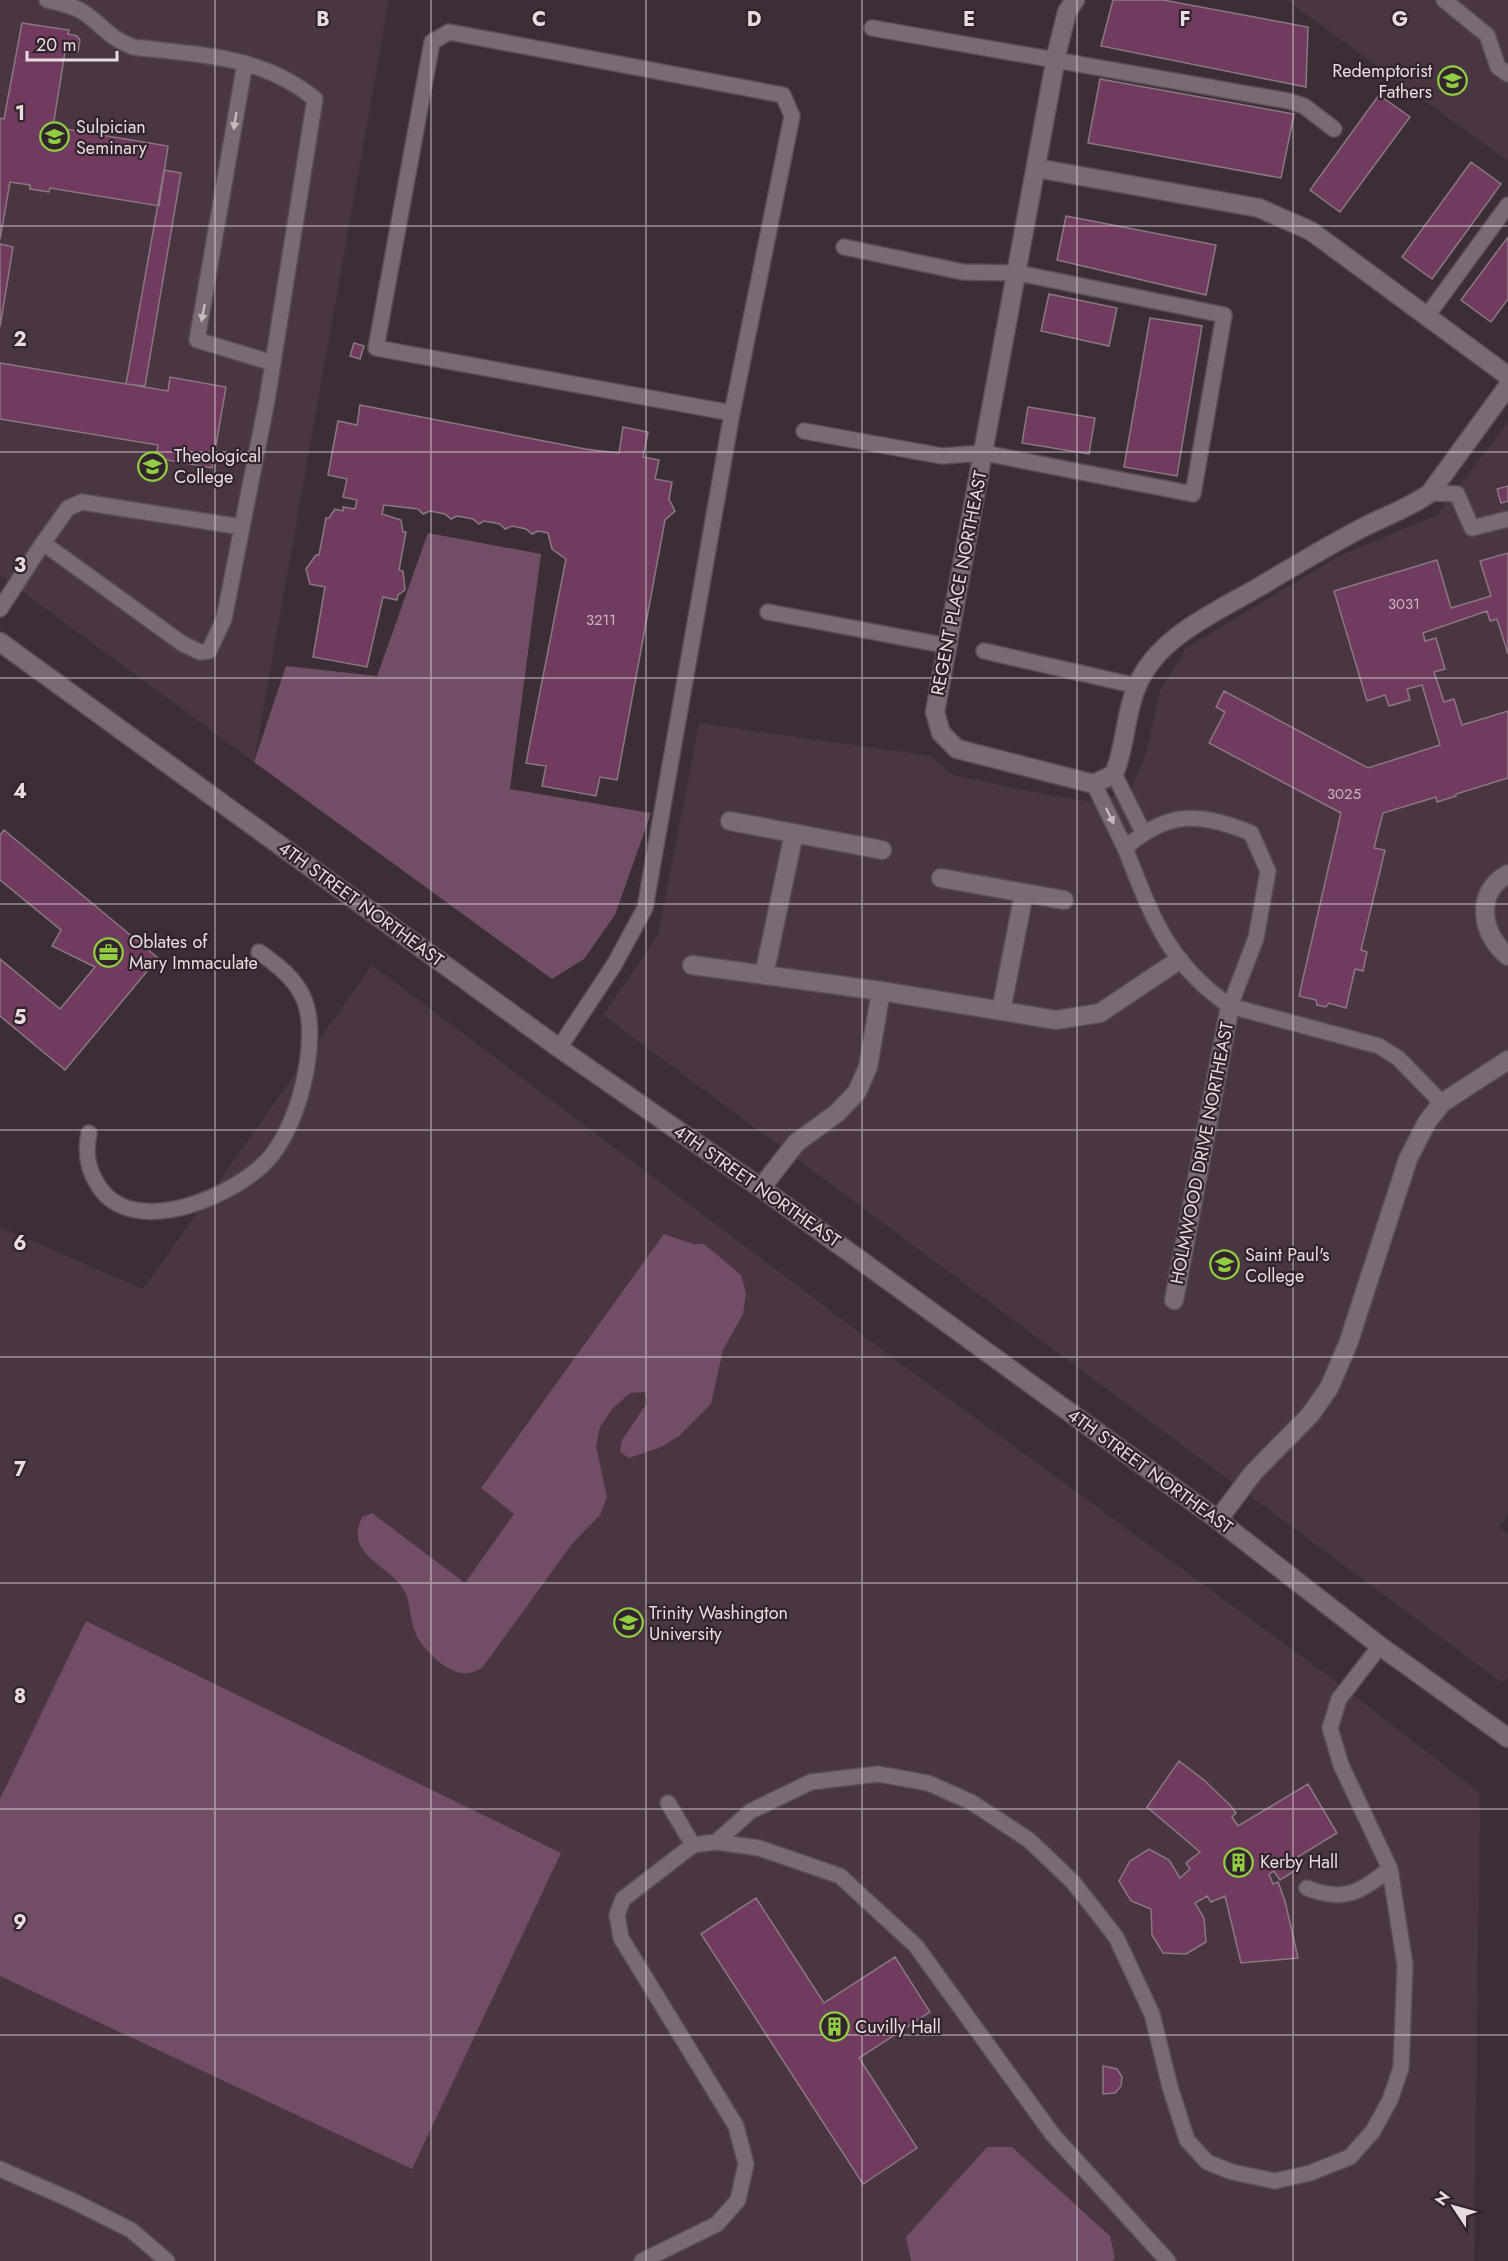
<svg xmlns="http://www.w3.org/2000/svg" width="1508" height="2261" font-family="Jost,sans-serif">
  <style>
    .built { fill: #4a3542 }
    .green { fill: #714e65 }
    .building { fill: #703b5f; stroke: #897882; stroke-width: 1.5 }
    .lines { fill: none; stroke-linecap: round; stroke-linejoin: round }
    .service-casing { stroke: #5a4d55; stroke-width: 18 }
    .minor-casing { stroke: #5a4d55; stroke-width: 21 }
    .tertiary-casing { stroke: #5a4d55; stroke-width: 21 }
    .service { stroke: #7a6a74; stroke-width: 15 }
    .minor { stroke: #7a6a74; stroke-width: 18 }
    .tertiary { stroke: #7a6a74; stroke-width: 18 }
    .oneway { fill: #c6bac1 }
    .grid { fill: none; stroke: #e6dce2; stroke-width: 1.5; stroke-opacity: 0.55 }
    .labels { text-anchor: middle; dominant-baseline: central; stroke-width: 4.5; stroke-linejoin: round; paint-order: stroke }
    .number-label { font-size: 15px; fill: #c8b4c1 }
    .poi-label { font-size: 18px; fill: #e6dce2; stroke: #32242d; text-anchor: start }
    .street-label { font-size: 18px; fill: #e6dce2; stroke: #32242d }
    .grid-label { font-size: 20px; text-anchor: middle; font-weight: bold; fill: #e6dce2; stroke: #32242d; stroke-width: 4.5; stroke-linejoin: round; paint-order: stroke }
  </style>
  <rect width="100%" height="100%" fill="#3c2e37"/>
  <path class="built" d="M 0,0 L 389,0 L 254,762 L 0,575 Z
    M 1286,0 L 1508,0 L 1508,161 Z
    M 1508,422 L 1508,1515 L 1499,1527 L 1508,1534 L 1508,1678 L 1501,1682 L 603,1015 L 658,935 L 699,723 L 931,756 L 953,775 L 1043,794 L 1093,802 L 1130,791 L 1146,753 L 1160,691 L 1186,648 L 1339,556 L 1437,515 Z
    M 372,965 L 900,1363 L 1330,1677 L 1480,1793 L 1474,2261 L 0,2261 L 0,1227 L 143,1289 Z"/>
  <path class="green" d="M 428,533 L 541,554 L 510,789 L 651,813 L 615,915 L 584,959 L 552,979 L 254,762 L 286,666 L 377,676 Z
    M 664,1234 L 693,1244 L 704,1244 L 741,1275 L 746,1293 L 743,1314 L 723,1350 L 711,1404 L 679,1436 L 661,1447 L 629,1458 L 620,1452 L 622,1440 L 647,1403 L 645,1392 L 630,1393 L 613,1408 L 600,1427 L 596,1446 L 607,1497 L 600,1515 L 572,1544 L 482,1668 C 478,1669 473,1673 469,1673 C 450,1677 423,1650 416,1634 C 410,1622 411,1607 406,1594 C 393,1564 343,1558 362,1517 L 372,1513 L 465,1583 L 514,1514 L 481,1488 Z
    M 86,1621 L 561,1853 L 412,2169 L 0,1976 L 0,1799 Z
    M 987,2147 L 1012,2147 L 1110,2236 L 1115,2258 L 1112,2261 L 911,2261 L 906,2237 Z"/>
  <path class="building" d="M 1113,0 L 1163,0 L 1308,27 L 1306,87 L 1101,46 Z
    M 22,23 L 69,30 L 68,34 L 77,36 L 80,40 L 78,52 L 65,52 L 53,127 L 168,146 L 159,206 L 50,188 L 49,192 L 30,189 L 30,185 L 10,182 L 0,239 L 0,118 L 4,119 Z
    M 1100,79 L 1294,114 L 1281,178 L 1088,143 Z
    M 1379,95 L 1410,117 L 1340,212 L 1310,190 Z
    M 1471,162 L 1501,184 L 1432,279 L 1402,257 Z
    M 164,170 L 181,173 L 145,386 L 126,384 Z
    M 1066,216 L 1216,245 L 1206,295 L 1057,260 Z
    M 1508,237 L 1508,299 L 1491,322 L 1461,300 Z
    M 0,244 L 13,247 L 0,327 Z
    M 1049,294 L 1117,308 L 1109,346 L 1041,331 Z
    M 1150,318 L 1202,326 L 1177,476 L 1124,467 Z
    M 354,343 L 364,346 L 360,359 L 350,356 Z
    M 0,363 L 168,391 L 170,377 L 226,387 L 212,468 L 156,458 L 158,445 L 0,419 Z
    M 360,405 L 585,449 L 619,453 L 623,427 L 648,432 L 643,457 L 659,460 L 655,479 L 672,482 L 669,499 L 675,511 L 665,520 L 617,780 L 600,777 L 596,796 L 542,786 L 546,766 L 526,763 L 566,559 L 552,549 L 548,533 L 538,531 L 532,534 L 526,529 L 512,526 L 505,529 L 500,524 L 484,521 L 479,524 L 473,519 L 457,516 L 451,519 L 445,514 L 430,511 L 423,514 L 418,509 L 384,505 L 382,514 L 401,520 L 403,532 L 406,532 L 399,570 L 403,571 L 405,590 L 398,595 L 397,600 L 383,597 L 367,667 L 313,657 L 325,587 L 310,584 L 306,569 L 316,555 L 319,555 L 326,518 L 329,518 L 335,509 L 343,511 L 343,507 L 355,509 L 357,500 L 343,497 L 347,479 L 328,475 L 338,421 L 357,425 Z
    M 1028,407 L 1095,418 L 1089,454 L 1022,443 Z
    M 1508,486 L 1508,501 L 1501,503 L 1497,489 Z
    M 1508,553 L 1508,654 L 1497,619 L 1490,621 L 1487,611 L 1423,633 L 1425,641 L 1436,638 L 1445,669 L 1434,672 L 1444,702 L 1454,699 L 1462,725 L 1508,711 L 1508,778 L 1456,794 L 1456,796 L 1437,802 L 1436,797 L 1383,813 L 1374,848 L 1385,850 L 1361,950 L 1367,952 L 1363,971 L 1355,969 L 1346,1008 L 1329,1003 L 1326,1007 L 1317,1005 L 1316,1000 L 1299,996 L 1341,813 L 1209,743 L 1225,712 L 1216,707 L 1224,691 L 1368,768 L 1440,745 L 1422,685 L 1407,689 L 1410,700 L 1389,706 L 1385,695 L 1367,701 L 1334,591 L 1437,560 L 1451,608 L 1491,596 L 1480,561 Z
    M 4,830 L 158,958 L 65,1070 L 0,1016 L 0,959 L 60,1009 L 95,967 L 52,946 L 61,930 L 0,880 L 0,835 Z
    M 1179,1761 L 1204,1780 L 1230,1805 L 1236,1813 L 1232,1817 L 1238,1826 L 1308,1784 L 1337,1833 L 1291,1861 L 1296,1870 L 1280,1880 L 1274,1871 L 1269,1874 L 1273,1884 L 1278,1882 L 1285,1901 L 1298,1958 L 1241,1963 L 1225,1896 L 1211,1902 L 1207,1896 L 1195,1903 L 1204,1918 L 1206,1942 L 1186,1954 L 1163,1953 L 1152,1935 L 1151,1909 L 1131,1901 L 1119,1881 L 1130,1861 L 1149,1849 L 1169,1860 L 1180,1878 L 1190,1869 L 1186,1863 L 1200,1852 L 1147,1807 Z
    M 756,1898 L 824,2003 L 895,1957 L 930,2012 L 859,2058 L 917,2148 L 863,2184 L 701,1934 Z
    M 1103,2066 L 1117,2069 L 1122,2077 L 1121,2086 L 1115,2093 L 1103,2094 Z"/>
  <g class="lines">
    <defs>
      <path id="service" d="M 1444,0 L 1487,35 L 1498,67 L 1508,74
        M 872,28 L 1289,101 L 1304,106 L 1334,129
        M 245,63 L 197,340 L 273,363
        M 1427,316 L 1508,205
        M 804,431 L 942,456 L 984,453 L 1193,494 L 1224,315 L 1018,273 L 963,272 L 844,247
        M 1430,493 L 1457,494 L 1472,528 L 1508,519
        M 43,543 L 68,508 L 82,502 L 242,527
        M 0,609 L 43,543 L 183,644 L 200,652 L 209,651 L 224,619 L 267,400 L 315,99 C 262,55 199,55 133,47 C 107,37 103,25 83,12 C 72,5 60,3 47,0
        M 768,612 L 948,646
        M 984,651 L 1137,686
        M 1114,774 L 1143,832
        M 1094,784 L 1125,848
        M 1230,1006 C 1167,963 1152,916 1125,848 C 1168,810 1201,812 1251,833 L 1268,871 L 1256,938 L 1230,1006 L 1379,1046 L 1398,1058 L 1442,1103
        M 559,1048 L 614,965 L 645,908 L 732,413 L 376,348 L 432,42 L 449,32 L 783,95 L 792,116 L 732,413
        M 89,1133 C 85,1152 87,1168 98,1185 C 132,1242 240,1195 272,1155 C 292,1129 304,1090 308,1058 C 315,1004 303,982 259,952
        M 668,1803 L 693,1845 L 716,1842 L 759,1848 L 840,1876 L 916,1946 L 1053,2135 L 1168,2261
        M 716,1842 L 751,1811 L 811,1782 L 878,1774 L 928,1783 L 971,1802 L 1029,1840 L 1073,1882 L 1116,1937 L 1152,2014 L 1170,2087 L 1187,2140 L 1207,2162 L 1232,2172 L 1275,2181 L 1310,2173 L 1350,2157 L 1373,2131 L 1390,2100 L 1401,2068 L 1405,1965 L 1390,1869 L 1341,1765 L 1330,1728 L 1339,1699 L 1380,1646
        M 1307,1888 C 1345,1903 1359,1892 1390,1869
        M 0,2169 L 71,2200 L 131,2230 L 167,2261
        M 642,2261 L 717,2224 L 738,2200 L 746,2164 L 736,2126 L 621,1938 L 617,1915 L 623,1899 L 693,1845"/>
      <path id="minor" d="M 1075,0 L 1067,12 L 1057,52 L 935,712 L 941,733 L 957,749 L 1094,784 L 1114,774 C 1126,746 1125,713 1137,686 C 1157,637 1216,612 1259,587 C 1293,567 1327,546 1362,528 C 1385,516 1409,508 1430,493 L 1508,386
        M 1036,168 L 1259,208 L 1311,231 L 1508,376
        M 730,821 L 882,850
        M 1508,874 C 1473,893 1482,936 1508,956
        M 941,878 L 1064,900
        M 692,965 L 881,991
        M 764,975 L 794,833
        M 1001,1011 L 1024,893
        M 761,1188 L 796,1143 L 837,1113 L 857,1092 L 868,1067 L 881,991 L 1056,1020 L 1100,1013 L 1179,960
        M 1174,1300 L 1230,1006
        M 1218,1520 L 1253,1473 L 1310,1415 L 1329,1388 L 1348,1344 L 1408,1159 L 1427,1122 L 1442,1103 L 1508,1060"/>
      <path id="tertiary" d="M 0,642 L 559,1048 L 761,1188 L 1218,1520 L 1380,1646 L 1508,1738"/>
    </defs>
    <use href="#service" class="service-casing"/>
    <use href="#minor" class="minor-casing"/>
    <use href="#tertiary" class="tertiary-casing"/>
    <use href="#service" class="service"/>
    <use href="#minor" class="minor"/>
    <use href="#tertiary" class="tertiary"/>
  </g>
  <defs><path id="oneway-solid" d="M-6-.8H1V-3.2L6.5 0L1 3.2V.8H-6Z" transform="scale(1.5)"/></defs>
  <g class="oneway">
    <use href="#oneway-solid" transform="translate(235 121) rotate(99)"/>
    <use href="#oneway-solid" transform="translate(203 313) rotate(101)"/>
    <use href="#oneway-solid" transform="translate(1110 816) rotate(64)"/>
  </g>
  <path class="grid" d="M 215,0 L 215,2261M 431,0 L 431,2261M 646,0 L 646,2261M 862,0 L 862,2261M 1077,0 L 1077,2261M 1293,0 L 1293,2261M 0,226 L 1508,226M 0,452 L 1508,452M 0,678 L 1508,678M 0,904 L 1508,904M 0,1130 L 1508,1130M 0,1357 L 1508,1357M 0,1583 L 1508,1583M 0,1809 L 1508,1809M 0,2035 L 1508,2035"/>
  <defs>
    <symbol id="university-ring" viewBox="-11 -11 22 22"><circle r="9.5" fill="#32242d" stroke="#90cd41" stroke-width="1.5"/><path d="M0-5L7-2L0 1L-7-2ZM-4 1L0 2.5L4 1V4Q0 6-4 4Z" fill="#90cd41"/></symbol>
    <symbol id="school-ring" viewBox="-11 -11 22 22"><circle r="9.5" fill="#32242d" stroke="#90cd41" stroke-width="1.5"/><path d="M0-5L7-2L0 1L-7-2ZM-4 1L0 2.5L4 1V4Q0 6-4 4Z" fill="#90cd41"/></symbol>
    <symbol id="office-ring" viewBox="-11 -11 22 22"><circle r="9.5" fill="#32242d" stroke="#90cd41" stroke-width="1.5"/><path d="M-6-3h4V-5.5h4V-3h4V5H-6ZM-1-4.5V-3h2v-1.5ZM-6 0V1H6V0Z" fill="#90cd41"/></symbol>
    <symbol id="building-ring" viewBox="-11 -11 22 22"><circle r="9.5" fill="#32242d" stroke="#90cd41" stroke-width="1.5"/><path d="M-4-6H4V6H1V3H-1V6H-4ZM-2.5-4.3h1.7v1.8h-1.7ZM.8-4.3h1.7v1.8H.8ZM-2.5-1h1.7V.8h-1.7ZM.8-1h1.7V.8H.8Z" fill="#90cd41"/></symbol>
  </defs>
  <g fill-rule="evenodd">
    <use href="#university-ring" x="1436" y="64" width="33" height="33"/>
    <use href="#school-ring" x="38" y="120" width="33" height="33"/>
    <use href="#school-ring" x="136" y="450" width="33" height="33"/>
    <use href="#office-ring" x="92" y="936" width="33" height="33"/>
    <use href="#university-ring" x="1208" y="1248" width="33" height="33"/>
    <use href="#university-ring" x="612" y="1606" width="33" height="33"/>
    <use href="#building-ring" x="1222" y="1846" width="33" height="33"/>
    <use href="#building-ring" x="818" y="2010" width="33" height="33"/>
  </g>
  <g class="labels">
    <g class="number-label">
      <text x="1404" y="604">3031</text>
      <text x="601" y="620">3211</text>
      <text x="1344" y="794">3025</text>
    </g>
    <g class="poi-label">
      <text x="1432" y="71" text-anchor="end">Redemptorist<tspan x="1432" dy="21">Fathers</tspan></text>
      <text x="76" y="127">Sulpician<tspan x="76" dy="21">Seminary</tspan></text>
      <text x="174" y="456">Theological<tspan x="174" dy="21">College</tspan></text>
      <text x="129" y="942">Oblates of<tspan x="129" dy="21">Mary Immaculate</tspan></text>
      <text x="1245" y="1255">Saint Paul's<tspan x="1245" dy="21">College</tspan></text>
      <text x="649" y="1613">Trinity Washington<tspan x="649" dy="21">University</tspan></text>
      <text x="1260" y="1862">Kerby Hall</text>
      <text x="855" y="2027">Cuvilly Hall</text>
    </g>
    <g class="street-label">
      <text transform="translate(959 583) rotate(-79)">REGENT PLACE NORTHEAST</text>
      <text transform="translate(361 904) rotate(36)">4TH STREET NORTHEAST</text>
      <text transform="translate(1202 1153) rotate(-79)">HOLMWOOD DRIVE NORTHEAST</text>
      <text transform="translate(757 1186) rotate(35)">4TH STREET NORTHEAST</text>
      <text transform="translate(1150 1471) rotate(36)">4TH STREET NORTHEAST</text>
    </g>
  </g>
  <g class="grid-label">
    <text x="323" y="26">B</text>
    <text x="539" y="26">C</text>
    <text x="754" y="26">D</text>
    <text x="969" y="26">E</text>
    <text x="1185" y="26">F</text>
    <text x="1400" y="26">G</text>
    <text x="20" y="120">1</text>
    <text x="20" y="346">2</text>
    <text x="20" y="572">3</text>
    <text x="20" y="798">4</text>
    <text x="20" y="1024">5</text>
    <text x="20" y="1250">6</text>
    <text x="20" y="1476">7</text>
    <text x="20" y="1703">8</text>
    <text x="20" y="1929">9</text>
  </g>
  <g transform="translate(1454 2207) rotate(306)" stroke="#32242d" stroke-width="4.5" paint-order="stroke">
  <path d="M0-4.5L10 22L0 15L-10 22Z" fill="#e6dce2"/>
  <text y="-9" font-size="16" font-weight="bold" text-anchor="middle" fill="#e6dce2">N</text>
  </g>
  <path d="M27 51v9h90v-9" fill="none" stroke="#e6dce2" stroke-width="3"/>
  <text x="36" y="51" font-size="18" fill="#e6dce2" stroke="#32242d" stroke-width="4.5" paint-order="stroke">20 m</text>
</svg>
